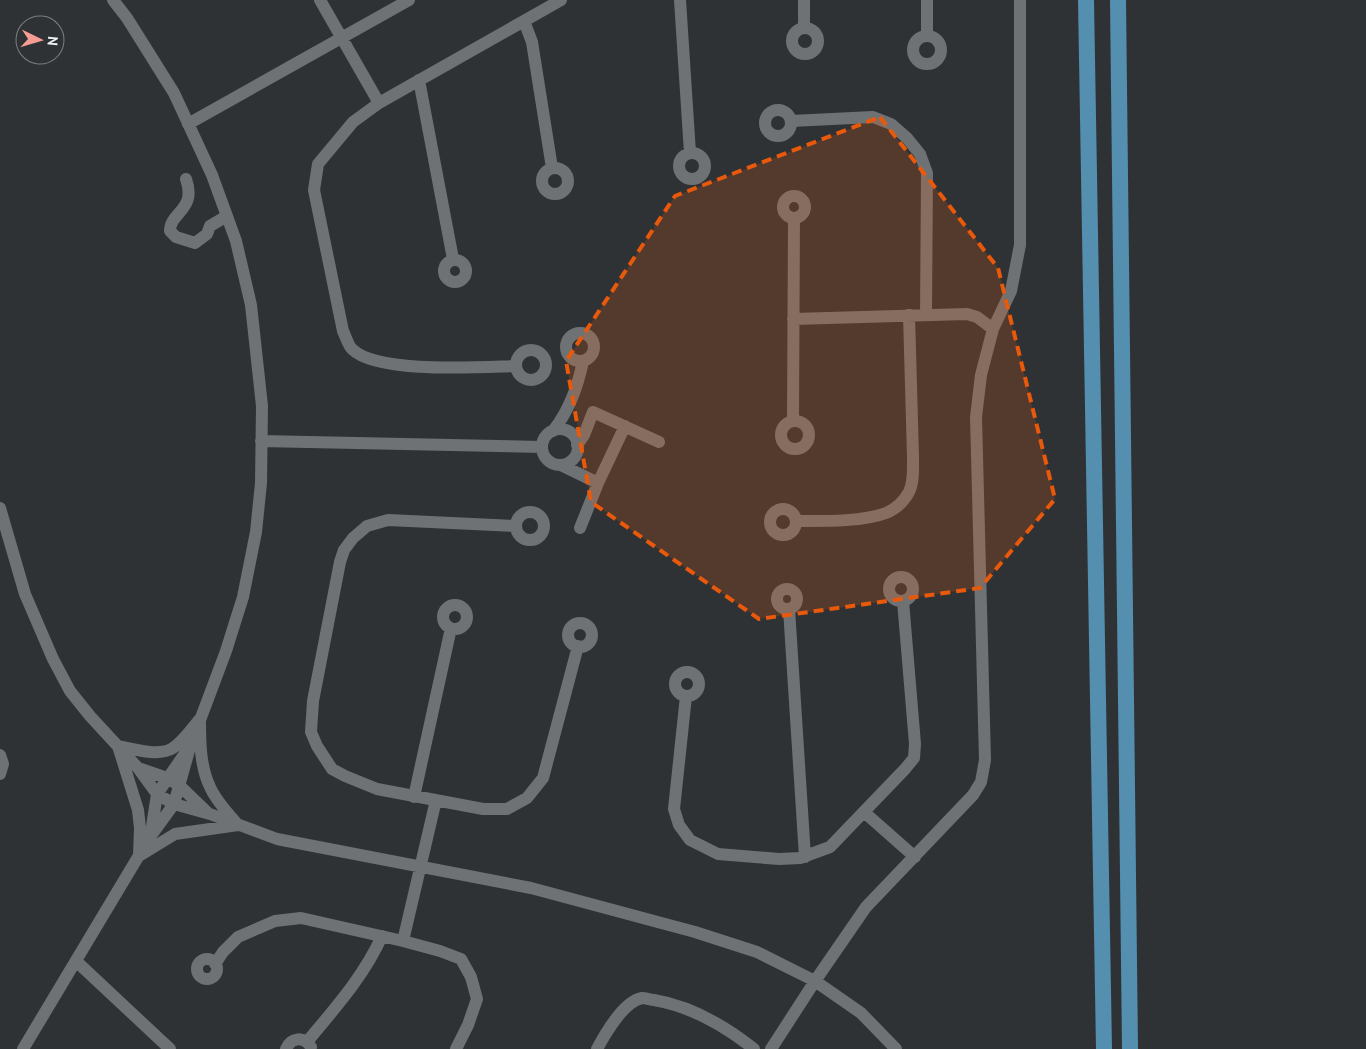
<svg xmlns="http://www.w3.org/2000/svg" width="1366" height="1049" font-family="'PT Sans',sans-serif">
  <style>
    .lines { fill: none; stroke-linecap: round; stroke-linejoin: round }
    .minor { stroke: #6e7275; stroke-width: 12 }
    .major { stroke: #548fb0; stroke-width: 16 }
    .marked { fill: #e8590c; fill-opacity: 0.2; stroke: #e8590c; stroke-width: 4; stroke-dasharray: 10 6; stroke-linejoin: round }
  </style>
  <rect width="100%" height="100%" fill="#2f3235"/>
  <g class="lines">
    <path class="minor" d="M 320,0 L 379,103
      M 680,0 L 690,153
      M 524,21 L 532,42 L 552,168
      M 804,27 L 804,0
      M792 41a13 13 0 1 1 26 0a13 13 0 1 1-26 0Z
      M 927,36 L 927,0
      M913 50a14 14 0 1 1 28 0a14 14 0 1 1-28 0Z
      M 419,80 L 453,259
      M765 123a13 13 0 1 1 26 0a13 13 0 1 1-26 0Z
      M 791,121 L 873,117 L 891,124 L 907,138 L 920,154 L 927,173 L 926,315
      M 188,124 L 409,0
      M679 166a13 13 0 1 1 26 0a13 13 0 1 1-26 0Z
      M542 181a13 13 0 1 1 26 0a13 13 0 1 1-26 0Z
      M 186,179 C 197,210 170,212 170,231 L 176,237 L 195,243 L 207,234 L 210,226 L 227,216
      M783 207a11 11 0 1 1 22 0a11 11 0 1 1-22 0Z
      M444 271a11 11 0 1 1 22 0a11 11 0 1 1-22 0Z
      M 793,319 L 967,314 L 977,317 L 993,329
      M566 347a14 14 0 1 1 28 0a14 14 0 1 1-28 0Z
      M516 365a15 15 0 1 1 30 0a15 15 0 1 1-30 0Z
      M 516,366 C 479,367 377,374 352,349 C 348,345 346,337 343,331 L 314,190 L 318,164 L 353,122 L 379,103 L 561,0
      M 793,421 L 794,218
      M781 435a14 14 0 1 1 28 0a14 14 0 1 1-28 0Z
      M542 447a18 18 0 1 1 36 0a18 18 0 1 1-36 0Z
      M 553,431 C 568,412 578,386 583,361
      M 261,441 L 542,447
      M 577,445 L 584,435 L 593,412 L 659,442
      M 561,465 L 598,483 L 625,426
      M 0,508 L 25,594 L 53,659 L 70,691 L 90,716 L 138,768 L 157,794 L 174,804 L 210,814 L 277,839 L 531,888 L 695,932 L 757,952 L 815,981 L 861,1013 L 896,1049
      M770 522a13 13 0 1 1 26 0a13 13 0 1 1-26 0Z
      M516 526a14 14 0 1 1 28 0a14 14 0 1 1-28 0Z
      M 796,521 C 821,521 863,522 886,513 C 896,509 904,501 909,492 C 914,482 913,468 913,457 L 909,315
      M 515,526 L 388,520 L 367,526 L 353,538 L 344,550 L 340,562 L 313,701 L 311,732 L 317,746 L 332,769 L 345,776 L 377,789 L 483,809 L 507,809 L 527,798 L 543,778 L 578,646
      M 580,528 L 598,483
      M889 589a12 12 0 1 1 24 0a12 12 0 1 1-24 0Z
      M777 599a10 10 0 1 1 20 0a10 10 0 1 1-20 0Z
      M443 617a12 12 0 1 1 24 0a12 12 0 1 1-24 0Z
      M 789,609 L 805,857
      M568 635a12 12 0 1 1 24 0a12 12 0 1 1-24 0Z
      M675 684a12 12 0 1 1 24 0a12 12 0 1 1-24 0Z
      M 686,696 L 674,809 L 679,825 L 690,840 L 718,854 L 779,859 L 800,858 L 830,847 L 905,769 L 914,758 L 915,744 L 903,601
      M 200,719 C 200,742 200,766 210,787 C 216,801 228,813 238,825 L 175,834 L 139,856 L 140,828 L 138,810 L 118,746 C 133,749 159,757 173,748 C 184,741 192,728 200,719 Z
      M 0,755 L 3,764 L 0,774
      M 138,768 L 167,778 L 180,786 L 208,813
      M 414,797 L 451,628
      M 436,800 L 403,941 L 440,951 L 461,959 L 471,977 L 477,999 L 468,1025 L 456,1049
      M 864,812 L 915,857
      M 151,833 L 157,794 L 186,752
      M197 969a10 10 0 1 1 20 0a10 10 0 1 1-20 0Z
      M 76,961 L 170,1049
      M 215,964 L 223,952 L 238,937 L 275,921 L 301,918 L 403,941
      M 307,1042 C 335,1008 364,976 382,936
      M 23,1049 L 150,837 L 174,804 L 190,747 L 226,651 L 243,597 L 256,532 L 261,483 L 262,406 L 251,305 L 236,241 L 212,175 L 174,93 L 127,18 L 113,0
      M 286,1049 C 291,1037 304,1036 311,1047
      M 597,1049 C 605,1034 624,1001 642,998 C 646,998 651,1000 654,1000 C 690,1006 725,1026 754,1049
      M 771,1049 L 815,981 L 866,907 L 973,795 L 981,782 L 985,760 L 976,417 L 981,375 L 993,329 L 1011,291 L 1020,245 L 1020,0"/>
    <path class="major" d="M 1086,0 L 1104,1049
      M 1118,0 L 1130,1049"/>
  </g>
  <path class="marked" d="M 880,117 L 998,268 L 1055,499 L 980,588 L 759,619 L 591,502 L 566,361 L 675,196 Z"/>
  <g transform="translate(40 40) rotate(95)"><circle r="24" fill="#2f3235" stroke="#7c7f81"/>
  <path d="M0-4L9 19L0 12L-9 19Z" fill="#f59c94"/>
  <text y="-8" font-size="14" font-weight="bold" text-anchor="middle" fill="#eff2f3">N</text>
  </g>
</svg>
